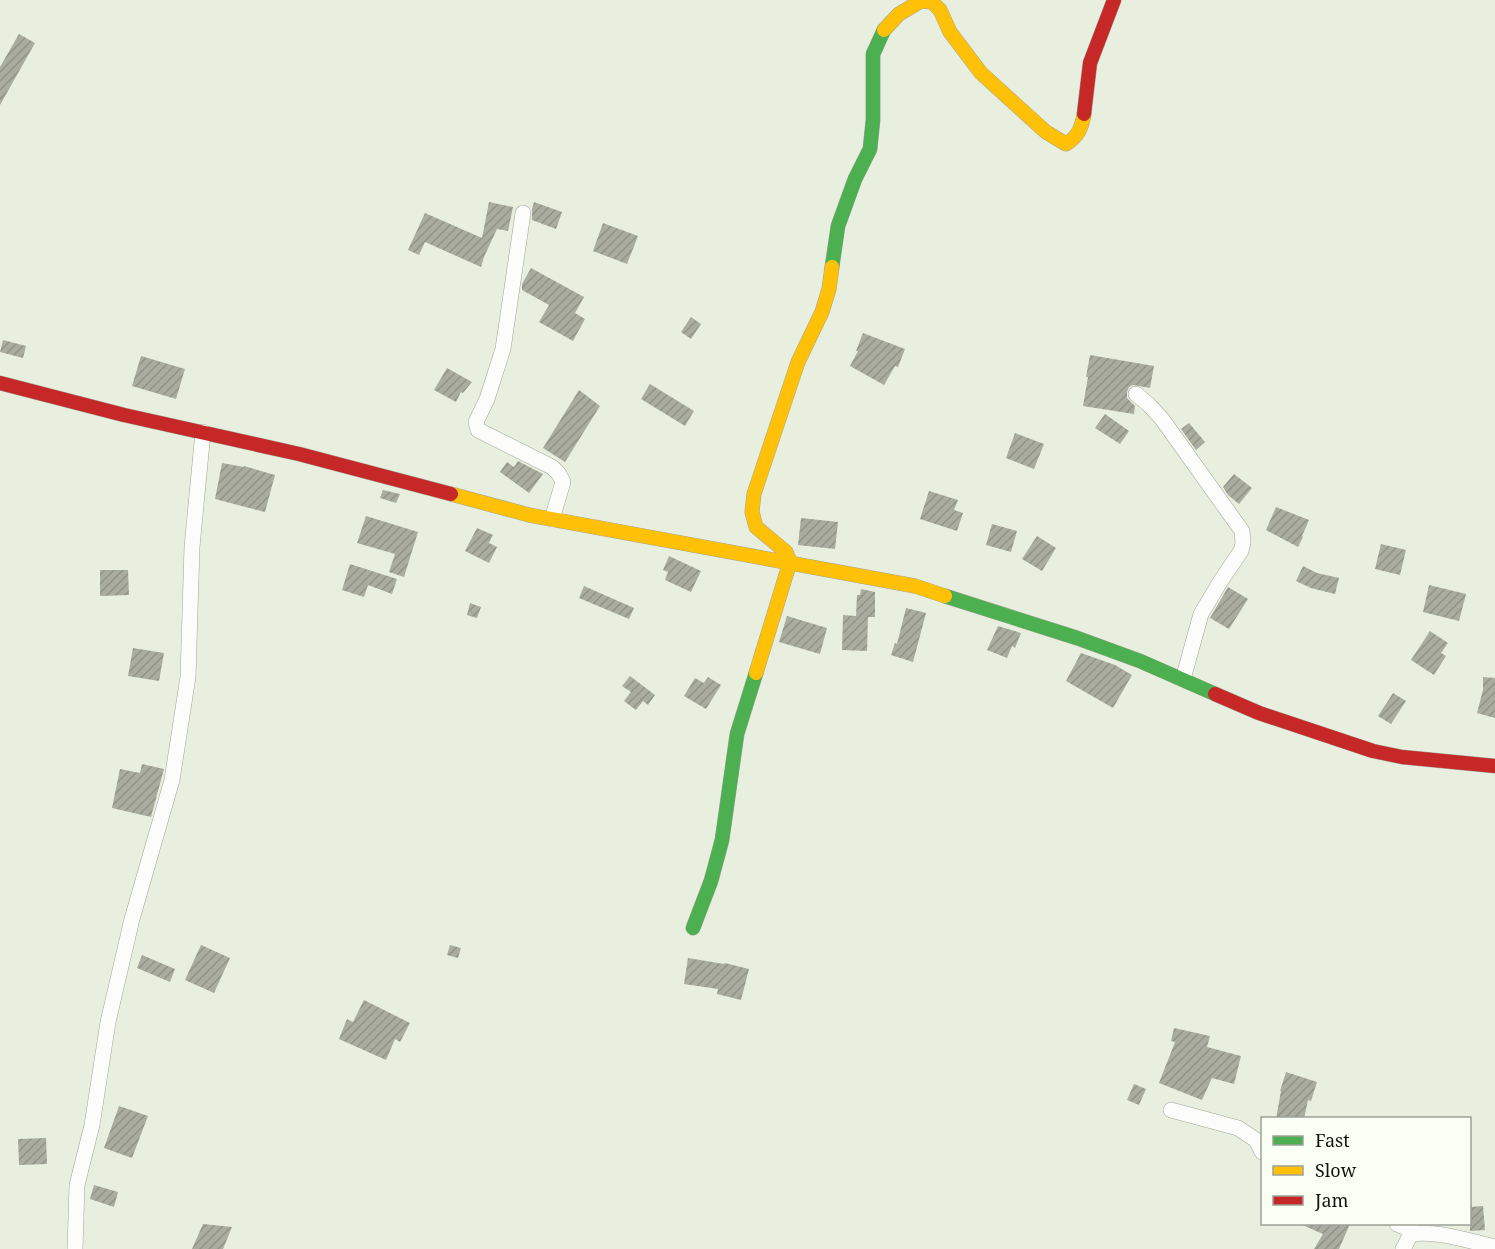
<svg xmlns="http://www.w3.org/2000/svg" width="1495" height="1249" font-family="'Noto Serif',serif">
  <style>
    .building { fill: url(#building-hatch) }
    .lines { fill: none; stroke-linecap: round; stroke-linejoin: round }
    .street-casing { stroke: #a1a599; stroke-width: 16 }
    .fast-casing { stroke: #a1a599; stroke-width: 15 }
    .slow-casing { stroke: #a1a599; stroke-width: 15 }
    .jam-casing { stroke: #a1a599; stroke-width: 15 }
    .street { stroke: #fcfdfa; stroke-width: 15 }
    .fast { stroke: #4caf50; stroke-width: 14 }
    .slow { stroke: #ffc107; stroke-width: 14 }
    .jam { stroke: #c62828; stroke-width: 14 }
  </style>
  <defs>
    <pattern id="building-hatch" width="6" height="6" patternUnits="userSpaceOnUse" patternTransform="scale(1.5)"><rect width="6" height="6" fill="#aaac9f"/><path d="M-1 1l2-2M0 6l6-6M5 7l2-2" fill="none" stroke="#919388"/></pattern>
  </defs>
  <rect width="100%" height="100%" fill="#e9efde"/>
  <path class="building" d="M 19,34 L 35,43 L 0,105 L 0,67 Z
    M 489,202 L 513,207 L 508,231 L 497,229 L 484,257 L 481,267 L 425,242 L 419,255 L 408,250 L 425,213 L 482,238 Z
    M 534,202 L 562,212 L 556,229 L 532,220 L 532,209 Z
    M 603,223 L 638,236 L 627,264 L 593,251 Z
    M 531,268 L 584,297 L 575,313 L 585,319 L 573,341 L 539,322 L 549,305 L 522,290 L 522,284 Z
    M 691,317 L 701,324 L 691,339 L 681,332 Z
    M 863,333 L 905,349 L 898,367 L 895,366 L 884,385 L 850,366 L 858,351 L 856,351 Z
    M 3,340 L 26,346 L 23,358 L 0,352 Z
    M 1090,355 L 1154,366 L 1150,388 L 1133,385 L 1129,387 L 1127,392 L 1127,398 L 1135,406 L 1134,414 L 1083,406 L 1088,377 L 1086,377 Z
    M 141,356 L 185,369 L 176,399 L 132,386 Z
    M 447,368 L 472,382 L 463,393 L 461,392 L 456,402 L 434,390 Z
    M 650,384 L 694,411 L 685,426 L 641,399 Z
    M 579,390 L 600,406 L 565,462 L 543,448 Z
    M 1105,414 L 1129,431 L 1120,444 L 1095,428 Z
    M 1189,423 L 1205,442 L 1196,450 L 1181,429 Z
    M 1015,433 L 1044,444 L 1034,469 L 1006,458 Z
    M 518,461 L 543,474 L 529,493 L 500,472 L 507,462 L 514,467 Z
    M 222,463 L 244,467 L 244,466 L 275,475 L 265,512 L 215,499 Z
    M 1234,474 L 1252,488 L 1239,504 L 1228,495 L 1223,487 Z
    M 383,490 L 400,494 L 396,503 L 380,498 Z
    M 929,491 L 958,500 L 954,510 L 963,513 L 957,531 L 920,519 Z
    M 1276,507 L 1309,520 L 1302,536 L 1303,537 L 1298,547 L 1266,530 Z
    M 366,516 L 418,532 L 404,577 L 389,572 L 395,554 L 357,543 Z
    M 801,518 L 838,522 L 835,549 L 798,545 Z
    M 992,524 L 1017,531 L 1011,552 L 986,545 Z
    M 477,528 L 493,535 L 489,543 L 497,547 L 489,563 L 465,551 Z
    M 1037,536 L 1056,548 L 1042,571 L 1022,559 Z
    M 1381,544 L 1406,550 L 1400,575 L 1375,569 Z
    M 669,556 L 701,571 L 691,592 L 665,580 L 668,572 L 663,570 Z
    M 350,564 L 397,579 L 392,594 L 368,585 L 364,597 L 342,590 Z
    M 1303,566 L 1317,573 L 1339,578 L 1335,594 L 1311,588 L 1296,581 Z
    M 100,570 L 128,570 L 129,595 L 100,596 Z
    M 1429,585 L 1466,594 L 1459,621 L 1423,612 Z
    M 584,586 L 634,608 L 629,619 L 579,598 Z
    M 1228,587 L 1248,599 L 1229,629 L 1210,618 Z
    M 861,589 L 875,592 L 875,617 L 868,617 L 867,651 L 842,650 L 843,615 L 856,616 L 857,595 L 860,595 Z
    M 470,603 L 481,607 L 477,618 L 467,615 Z
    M 906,608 L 926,613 L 913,662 L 891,655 L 895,643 L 897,644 Z
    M 787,616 L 827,628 L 820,654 L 779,642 Z
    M 998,626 L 1021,633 L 1015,648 L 1012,646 L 1007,658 L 987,650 Z
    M 1430,631 L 1448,643 L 1441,653 L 1446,656 L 1434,675 L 1411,660 Z
    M 133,648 L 164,653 L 159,681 L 128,676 Z
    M 1081,653 L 1115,665 L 1132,675 L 1113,708 L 1066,681 Z
    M 630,676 L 655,695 L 648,705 L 643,701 L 636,710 L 624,701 L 631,692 L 622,686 Z
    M 708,677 L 721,685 L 706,709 L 684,696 L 695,678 L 704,683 Z
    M 1483,677 L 1495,678 L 1495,718 L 1477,713 L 1483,690 Z
    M 1393,693 L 1406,701 L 1391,724 L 1378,716 Z
    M 142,764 L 164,769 L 151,817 L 112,808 L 120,769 L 140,773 Z
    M 201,945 L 230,958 L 214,993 L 185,980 Z
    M 450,945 L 461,948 L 458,958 L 447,955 Z
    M 142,955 L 175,969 L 170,982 L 137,968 Z
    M 688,958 L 724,964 L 725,963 L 749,969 L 741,1000 L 717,994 L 718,989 L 684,984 Z
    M 364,1000 L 410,1023 L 400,1042 L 395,1039 L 386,1060 L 339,1039 L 347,1019 L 353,1022 Z
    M 1174,1028 L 1210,1036 L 1207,1047 L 1241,1056 L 1234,1084 L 1212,1078 L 1202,1100 L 1159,1083 L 1175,1042 L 1171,1041 Z
    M 1286,1072 L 1317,1082 L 1311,1101 L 1308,1100 L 1304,1119 L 1276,1119 L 1281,1091 L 1280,1091 Z
    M 1134,1084 L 1146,1089 L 1139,1105 L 1127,1100 Z
    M 119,1106 L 148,1116 L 132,1158 L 104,1148 Z
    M 46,1138 L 47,1164 L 19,1165 L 18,1139 Z
    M 94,1185 L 118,1192 L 114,1207 L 90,1199 Z
    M 1483,1206 L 1485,1230 L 1470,1231 L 1470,1207 Z
    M 203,1224 L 232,1227 L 223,1249 L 192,1249 Z
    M 1300,1224 L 1350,1224 L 1339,1249 L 1314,1249 L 1323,1234 Z"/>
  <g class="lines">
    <defs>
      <path id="street" d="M 523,213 L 503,349 L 487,399 L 476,422 L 478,430 L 552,467 L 559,474 L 563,482 L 552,519
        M 1136,394 L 1149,405 L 1162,419 L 1242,531 L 1243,543 L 1241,551 L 1220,582 L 1201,614 L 1183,679
        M 1171,1110 L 1238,1128 L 1256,1140 L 1262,1152
        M 1397,1224 L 1417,1233
        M 75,1249 L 77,1185 L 92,1125 L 108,1022 L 132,919 L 172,780 L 188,677 L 192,547 L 203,432
        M 1403,1249 L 1411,1234 C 1437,1230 1469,1241 1495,1247"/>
      <path id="fast" d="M 832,267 L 838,226 L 855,179 L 870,149 L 873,120 L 873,54 L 884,30
        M 945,596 L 1077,638 L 1140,661 L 1215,694
        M 693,928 L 711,881 L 722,840 L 737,734 L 756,673"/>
      <path id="slow" d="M 884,30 L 899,14 L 921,1 L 932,2 L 940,10 L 950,32 L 981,73 L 1046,132 L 1066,144 C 1078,137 1082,127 1084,114
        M 451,494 L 529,515 L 915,586 L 945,596
        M 756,673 L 790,562 L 786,552 L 756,527 L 752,512 L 754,494 L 798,362 L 822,312 L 829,289 L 832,267"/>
      <path id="jam" d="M 1084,114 L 1090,63 L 1114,0
        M 0,383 L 124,415 L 299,454 L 451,494
        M 1215,694 L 1259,713 L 1373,751 L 1402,757 L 1495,766"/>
    </defs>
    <use href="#street" class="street-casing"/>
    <use href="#fast" class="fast-casing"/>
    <use href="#slow" class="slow-casing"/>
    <use href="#jam" class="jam-casing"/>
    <use href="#street" class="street"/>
    <use href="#fast" class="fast"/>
    <use href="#slow" class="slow"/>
    <use href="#jam" class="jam"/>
  </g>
  <rect x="1261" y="1117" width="210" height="108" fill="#fafff4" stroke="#9da197" stroke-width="1.5"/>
  <rect x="1273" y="1136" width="30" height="9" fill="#4caf50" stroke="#9da197" stroke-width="1.5"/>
  <text x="1315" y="1147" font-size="18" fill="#12150c">Fast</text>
  <rect x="1273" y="1166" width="30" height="9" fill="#ffc107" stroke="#9da197" stroke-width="1.5"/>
  <text x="1315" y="1177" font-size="18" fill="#12150c">Slow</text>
  <rect x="1273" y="1196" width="30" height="9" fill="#c62828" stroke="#9da197" stroke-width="1.5"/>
  <text x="1315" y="1207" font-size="18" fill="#12150c">Jam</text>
</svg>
